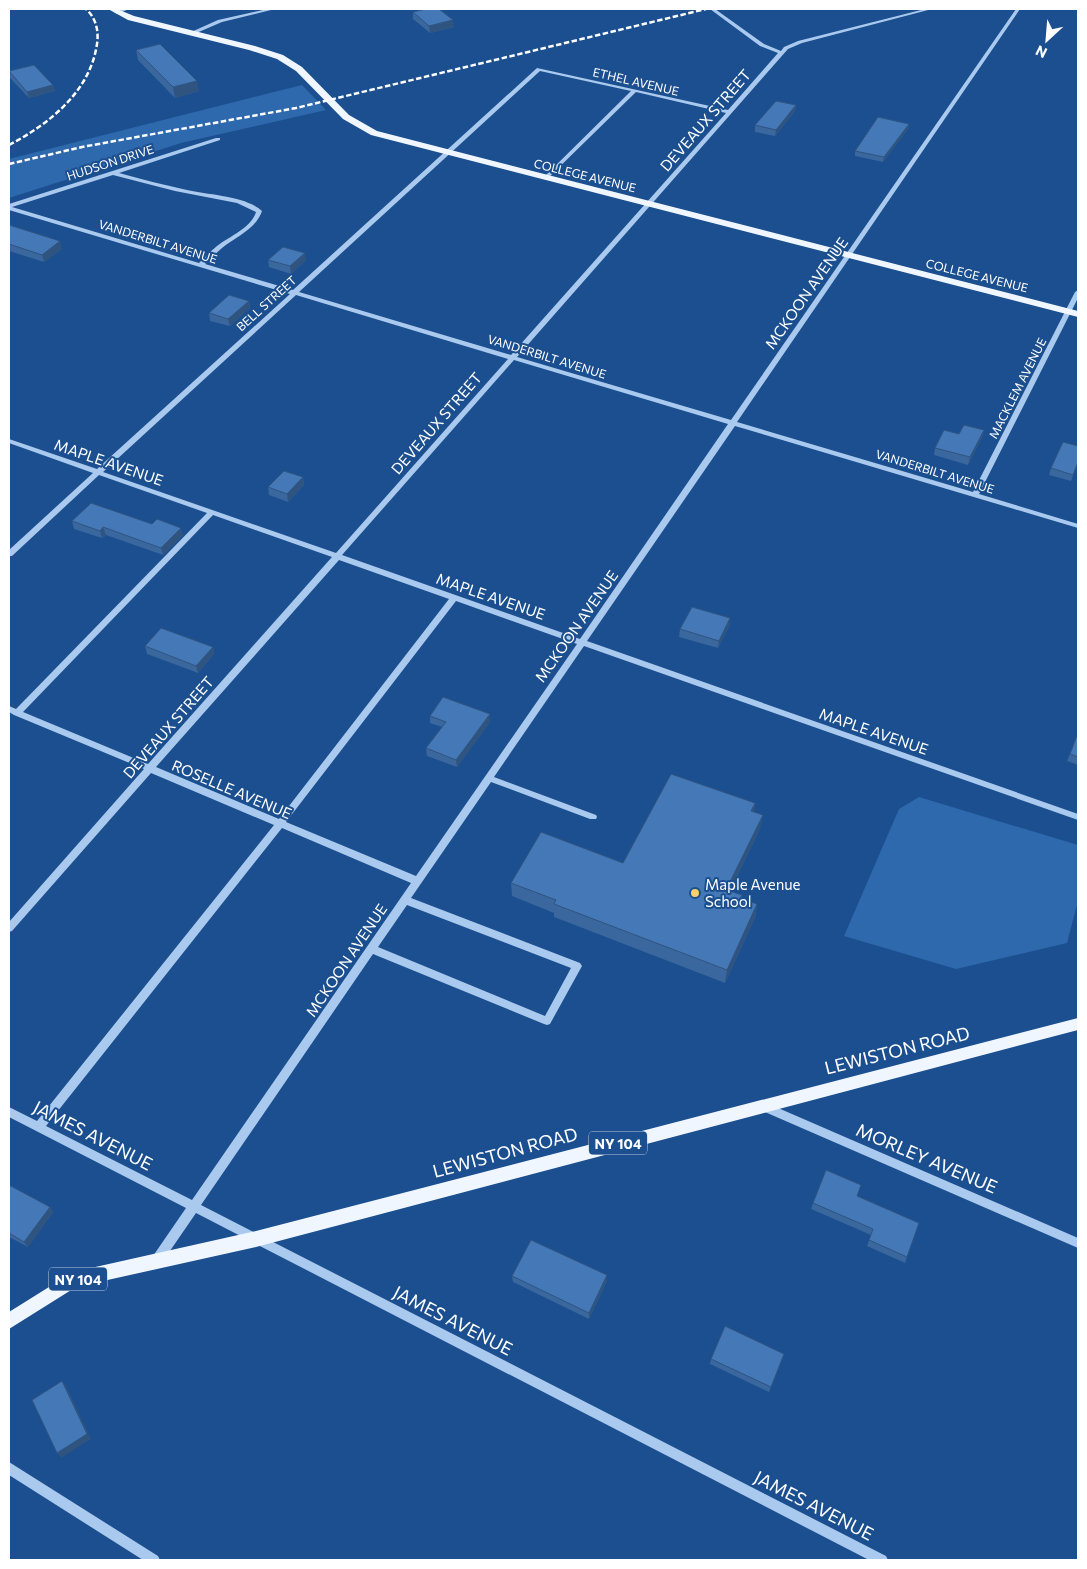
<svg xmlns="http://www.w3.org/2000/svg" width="1087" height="1569" font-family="Commissioner,sans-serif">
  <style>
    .green { fill: #2e69ad }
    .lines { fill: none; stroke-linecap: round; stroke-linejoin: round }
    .minor { fill: #a9c9ee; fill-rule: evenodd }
    .major { fill: #f0f6ff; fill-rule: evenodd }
    .rail { stroke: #fff; stroke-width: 2.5; stroke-dasharray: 5.5 2.5; stroke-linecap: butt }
    .wall { fill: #3a679d }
    .shaded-wall { fill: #305480 }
    .building { fill: #4478b7; stroke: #305480 }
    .poi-dot { fill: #ffd166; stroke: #1b4f8f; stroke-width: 2 }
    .labels { text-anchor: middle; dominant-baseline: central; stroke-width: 4; stroke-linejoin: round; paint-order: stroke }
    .far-street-label { font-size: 12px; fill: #fff; stroke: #1b4f8f }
    .shield { fill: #1b4f8f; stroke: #bbcadd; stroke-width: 1 }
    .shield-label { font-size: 14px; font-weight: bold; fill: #fff }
    .street-label { font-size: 15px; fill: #fff; stroke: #1b4f8f }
    .poi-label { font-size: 15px; fill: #fff; stroke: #1b4f8f; text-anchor: start }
    .near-street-label { font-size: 18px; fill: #fff; stroke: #1b4f8f }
  </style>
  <rect width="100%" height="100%" fill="#1b4f8f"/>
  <path class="green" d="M 302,85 L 326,110 L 181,143 L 9,198 L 9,159 Z
    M 919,797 L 1078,845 L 1078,901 L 1067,943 L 956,969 L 844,936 L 899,809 Z"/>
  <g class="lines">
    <path class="minor" d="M 123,9 L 129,9 L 117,14 L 114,12 Z
      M 267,9 L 275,9 L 222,22 L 194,34 L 189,33 L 218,20 Z
      M 710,9 L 715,9 L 764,44 L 781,51 L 784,47 L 798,41 L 925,9 L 932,9 L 802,43 L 788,49 L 517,357 L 731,420 L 1016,9 L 1020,9 L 737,422 L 973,492 L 1075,292 L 1078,290 L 1078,298 L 979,494 L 1078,524 L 1078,528 L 735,426 L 587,641 L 1078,814 L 1078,820 L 584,646 L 494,777 L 596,815 L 597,817 L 596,819 L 590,819 L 491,782 L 411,898 L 580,963 L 582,966 L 550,1024 L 547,1025 L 544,1024 L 373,954 L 201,1205 L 886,1556 L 888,1560 L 869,1560 L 196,1213 L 161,1264 L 157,1265 L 153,1264 L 151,1260 L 153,1256 L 186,1208 L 9,1117 L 9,1107 L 37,1121 L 274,825 L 151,773 L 12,931 L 9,932 L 9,922 L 144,769 L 14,715 L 9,712 L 9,706 L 16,709 L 207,513 L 99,475 L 12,556 L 9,556 L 9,550 L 93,473 L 9,443 L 9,439 L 97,469 L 290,294 L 9,210 L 9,204 L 216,138 L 220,138 L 220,140 L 119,173 C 141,179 164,185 187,190 C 209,195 246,196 262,211 C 256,229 236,237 222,248 C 216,253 210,259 205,264 L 293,290 L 537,68 L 728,110 L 778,53 L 760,46 ZM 540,71 L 631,91 L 544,177 L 543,178 L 546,180 L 636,92 L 726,113 L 511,355 L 299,292 ZM 113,175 L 175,191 L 237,203 L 256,212 C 251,228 230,236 217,246 C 211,251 205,257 199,263 L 12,207 ZM 296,295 L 508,359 L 336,553 L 103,472 ZM 514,360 L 728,424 L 580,639 L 342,555 ZM 213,515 L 332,557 L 148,764 L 23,712 ZM 339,560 L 449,599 L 279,819 L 156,767 ZM 456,601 L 577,644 L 416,876 L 286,822 ZM 282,828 L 411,883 L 192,1200 L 46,1126 ZM 407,905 L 571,968 L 545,1016 L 378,947 Z
      M 762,1101 L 1078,1238 L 1078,1248 L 758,1109 L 757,1106 L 758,1103 Z
      M 9,1462 L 158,1556 L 160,1560 L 143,1560 L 9,1475 Z"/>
    <path class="major" d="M 108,9 L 117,9 L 134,16 L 255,46 L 283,55 L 302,67 L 349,115 L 377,131 L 1078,311 L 1078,317 L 371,135 L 343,119 L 296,71 L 277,59 L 249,50 L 128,20 Z
      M 1078,1018 L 1078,1030 L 256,1247 L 76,1287 L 9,1329 L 9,1312 L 73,1272 L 256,1231 Z"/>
    <path class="rail" d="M 9,145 C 49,124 90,92 97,44 C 99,31 96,18 86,9
      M 9,164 L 82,147 L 296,108 L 706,9"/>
  </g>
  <path class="wall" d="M 413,12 L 454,27 L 430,33 L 413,19 Z
    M 136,50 L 199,91 L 175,98 L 138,60 Z
    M 9,71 L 53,85 L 55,91 L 29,98 L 10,78 Z
    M 796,105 L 795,111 L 775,136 L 755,132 L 755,125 Z
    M 909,124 L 908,129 L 883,162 L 855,156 L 855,151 Z
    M 9,225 L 62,249 L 44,262 L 9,251 Z
    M 268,260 L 306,260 L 291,274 L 269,267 Z
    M 249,301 L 250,308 L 230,326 L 210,321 L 209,313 Z
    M 984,430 L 982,437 L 968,465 L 934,455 L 935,448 L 959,434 Z
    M 1078,463 L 1071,481 L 1049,475 L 1051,468 Z
    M 303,477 L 304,485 L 288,502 L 269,495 L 268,487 Z
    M 72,521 L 183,535 L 163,555 L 106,535 L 102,538 L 74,529 Z
    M 730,618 L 730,625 L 718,648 L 679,637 L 680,629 Z
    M 145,646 L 213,647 L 214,654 L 198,673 L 147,654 Z
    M 490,714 L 490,722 L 457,767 L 427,756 L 426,748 L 442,727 L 430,723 L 430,716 Z
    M 1078,734 L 1078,765 L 1067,761 L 1075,741 Z
    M 755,803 L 754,812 L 760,829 L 730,891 L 742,895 L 741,899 L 757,904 L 755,918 L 725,983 L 554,917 L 554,913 L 512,896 L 511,883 L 623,863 Z
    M 9,1185 L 50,1207 L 53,1212 L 28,1247 L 9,1237 Z
    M 857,1196 L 907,1257 L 905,1263 L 867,1246 L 871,1235 L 811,1209 L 813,1203 Z
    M 512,1276 L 607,1281 L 589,1319 L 513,1282 Z
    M 784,1354 L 769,1392 L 710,1364 L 711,1359 Z"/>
  <path class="shaded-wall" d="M 453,20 L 454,27 L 430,33 L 429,26 Z
    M 197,81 L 199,91 L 175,98 L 173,87 Z
    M 53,85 L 55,91 L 29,98 L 27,92 Z
    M 796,105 L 795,111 L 775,136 L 776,130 Z
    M 909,124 L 908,129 L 883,162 L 884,157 Z
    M 60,241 L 62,249 L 44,262 L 42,255 Z
    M 305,253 L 306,260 L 291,274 L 290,266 Z
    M 249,301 L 250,308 L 230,326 L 228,319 Z
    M 984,430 L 982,437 L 968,465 L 970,457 Z
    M 303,477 L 304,485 L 288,502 L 287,494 Z
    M 103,527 L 106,535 L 102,538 L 100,531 Z
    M 181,528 L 183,535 L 163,555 L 161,548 Z
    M 730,618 L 730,625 L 718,648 L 719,641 Z
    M 213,647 L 214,654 L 198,673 L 196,666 Z
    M 490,714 L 490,722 L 457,767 L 456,760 Z
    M 755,803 L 753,817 L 751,811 Z
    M 763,815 L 760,829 L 724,903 L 726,890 Z
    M 757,904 L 755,918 L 725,983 L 727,970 Z
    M 50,1207 L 53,1212 L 28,1247 L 24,1242 Z
    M 607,1275 L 607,1281 L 589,1319 L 589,1313 Z
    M 62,1381 L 66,1386 L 91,1439 L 61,1458 L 57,1453 Z"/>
  <path class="building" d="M 426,9 L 439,9 L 453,20 L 429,26 L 413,12 Z
    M 160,44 L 197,81 L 173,87 L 136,50 Z
    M 34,65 L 53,85 L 27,92 L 9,71 Z
    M 776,101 L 796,105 L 776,130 L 755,125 Z
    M 878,117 L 909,124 L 884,157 L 855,151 Z
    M 9,225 L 60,241 L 42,255 L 9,244 Z
    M 283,247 L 305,253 L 290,266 L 268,260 Z
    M 229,295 L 249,301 L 228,319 L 209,313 Z
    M 964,425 L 984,430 L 970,457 L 935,448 L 944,430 L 959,434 Z
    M 1063,442 L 1078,446 L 1078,462 L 1073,475 L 1051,468 Z
    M 284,471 L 303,477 L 287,494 L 268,487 Z
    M 91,503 L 152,524 L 157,519 L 181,528 L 161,548 L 103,527 L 100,531 L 72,521 Z
    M 692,607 L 730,618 L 719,641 L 680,629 Z
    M 161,628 L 213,647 L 196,666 L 145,646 Z
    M 443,697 L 490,714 L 456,760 L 426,748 L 446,722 L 430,716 Z
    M 1078,733 L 1078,757 L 1070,754 Z
    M 671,774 L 755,803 L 751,811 L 763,815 L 726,890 L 742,895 L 740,898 L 757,904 L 727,970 L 554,904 L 556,900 L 511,883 L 541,832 L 623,863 Z
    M 826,1170 L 861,1185 L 857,1196 L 919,1223 L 907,1257 L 869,1240 L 873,1229 L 813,1203 Z
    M 9,1185 L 50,1207 L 24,1242 L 9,1233 Z
    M 531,1240 L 607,1275 L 589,1313 L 512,1276 Z
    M 725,1326 L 784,1354 L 771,1387 L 711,1359 Z
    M 62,1381 L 87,1434 L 57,1453 L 32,1400 Z"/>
  <circle class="poi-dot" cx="695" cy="893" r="5"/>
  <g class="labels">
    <g class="far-street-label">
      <text transform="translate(636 81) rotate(13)">ETHEL AVENUE</text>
      <text transform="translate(110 162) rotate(-18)">HUDSON DRIVE</text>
      <text transform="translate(585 175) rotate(14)">COLLEGE AVENUE</text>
      <text transform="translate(158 241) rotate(17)">VANDERBILT AVENUE</text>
      <text transform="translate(977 275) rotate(14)">COLLEGE AVENUE</text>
      <text transform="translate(266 303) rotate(-42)">BELL STREET</text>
      <text transform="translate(547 356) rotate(17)">VANDERBILT AVENUE</text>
      <text transform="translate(1017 388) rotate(-63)">MACKLEM AVENUE</text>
      <text transform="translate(935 471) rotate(17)">VANDERBILT AVENUE</text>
    </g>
    <g class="shield">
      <rect x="589" y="1131.5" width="58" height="23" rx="4"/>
      <rect x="49" y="1267.5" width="58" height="23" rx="4"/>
    </g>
    <g class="shield-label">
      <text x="618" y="1143">NY 104</text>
      <text x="78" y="1279">NY 104</text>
    </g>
    <g class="street-label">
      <text transform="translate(705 120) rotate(-49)">DEVEAUX STREET</text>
      <text transform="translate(806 293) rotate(-55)">MCKOON AVENUE</text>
      <text transform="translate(436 423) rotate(-49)">DEVEAUX STREET</text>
      <text transform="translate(109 462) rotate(19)">MAPLE AVENUE</text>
      <text transform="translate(491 596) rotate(19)">MAPLE AVENUE</text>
      <text transform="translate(576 626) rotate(-55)">MCKOON AVENUE</text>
      <text transform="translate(168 727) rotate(-49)">DEVEAUX STREET</text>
      <text transform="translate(874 731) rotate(19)">MAPLE AVENUE</text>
      <text transform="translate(232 789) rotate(23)">ROSELLE AVENUE</text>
      <text transform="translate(346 960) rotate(-56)">MCKOON AVENUE</text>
    </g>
    <g class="poi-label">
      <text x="705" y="884">Maple Avenue<tspan x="705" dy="17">School</tspan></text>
    </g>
    <g class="near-street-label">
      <text transform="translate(897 1050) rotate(-14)">LEWISTON ROAD</text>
      <text transform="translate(93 1135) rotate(27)">JAMES AVENUE</text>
      <text transform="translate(505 1152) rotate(-15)">LEWISTON ROAD</text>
      <text transform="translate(927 1158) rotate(23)">MORLEY AVENUE</text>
      <text transform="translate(453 1320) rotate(27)">JAMES AVENUE</text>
      <text transform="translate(814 1505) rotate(27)">JAMES AVENUE</text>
    </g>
  </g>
  <rect width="1087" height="1569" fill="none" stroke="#ffffff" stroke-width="20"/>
  <g transform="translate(1047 40) rotate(206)" stroke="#1b4f8f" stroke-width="4" paint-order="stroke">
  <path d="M0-4L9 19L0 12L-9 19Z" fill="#ffffff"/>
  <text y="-8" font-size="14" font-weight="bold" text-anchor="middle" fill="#ffffff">N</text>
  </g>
</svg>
